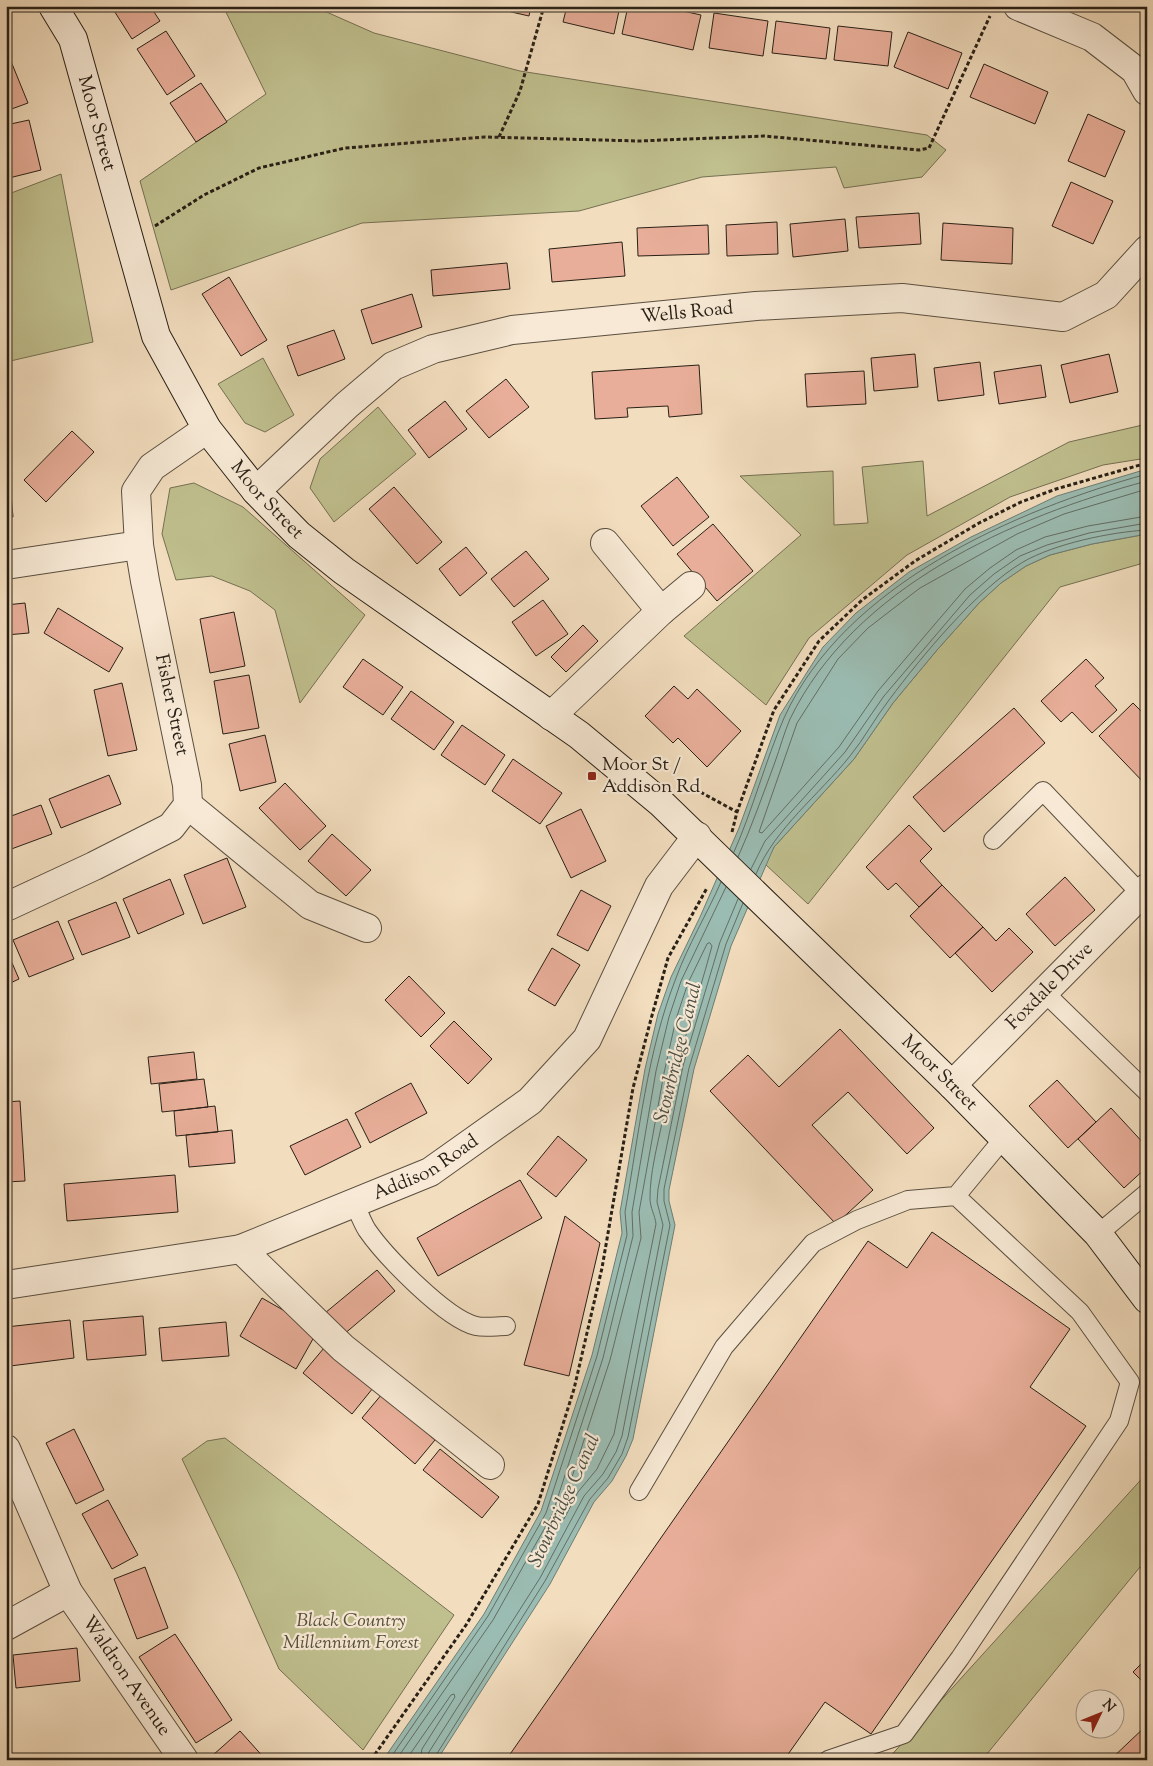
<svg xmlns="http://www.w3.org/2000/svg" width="1153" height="1766" font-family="'Sorts Mill Goudy',serif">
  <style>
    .green { fill: #c0bf8e; stroke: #747052 }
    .water { fill: #9bbcb2; stroke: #6d7e74 }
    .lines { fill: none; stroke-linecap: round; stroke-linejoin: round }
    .shore { stroke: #626e64; stroke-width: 1 }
    .building { fill: #e8ae99; stroke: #292016 }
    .lane-casing { stroke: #5b4f40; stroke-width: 20 }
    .street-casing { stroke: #5b4f40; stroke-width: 30 }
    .secondary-casing { stroke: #292016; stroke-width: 30 }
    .path { stroke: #292016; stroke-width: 3; stroke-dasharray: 4 2.5; stroke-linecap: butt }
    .lane { stroke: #f7e9d5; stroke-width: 18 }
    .street { stroke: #f7e9d5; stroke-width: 28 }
    .secondary { stroke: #f7e9d5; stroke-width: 28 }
    .poi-dot { fill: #8f2418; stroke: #f7e9d5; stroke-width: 2 }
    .labels { text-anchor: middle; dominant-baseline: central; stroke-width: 4.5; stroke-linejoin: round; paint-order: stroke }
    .street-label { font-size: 19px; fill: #292016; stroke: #f7e9d5 }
    .poi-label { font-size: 19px; fill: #292016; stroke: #f7e9d5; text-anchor: start }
    .park-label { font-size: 19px; font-style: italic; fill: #56503a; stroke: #f7e9d5 }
    .water-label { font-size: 20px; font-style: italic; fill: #4b4f45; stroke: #f7e9d5 }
  </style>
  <rect width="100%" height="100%" fill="#f2ddbe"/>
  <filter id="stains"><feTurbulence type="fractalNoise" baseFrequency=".004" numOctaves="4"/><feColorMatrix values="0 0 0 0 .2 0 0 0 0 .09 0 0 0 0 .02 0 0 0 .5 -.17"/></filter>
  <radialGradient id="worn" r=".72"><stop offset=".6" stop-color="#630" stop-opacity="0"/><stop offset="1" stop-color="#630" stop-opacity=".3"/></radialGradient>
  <path class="green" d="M 223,6 L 313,6 L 374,33 L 520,71 L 927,135 L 946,150 L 922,177 L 844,188 L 836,167 L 702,177 L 579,211 L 362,223 L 171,290 L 140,181 L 266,94 Z
    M 61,174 L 93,342 L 6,362 L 6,195 Z
    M 263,358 L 294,415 L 265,432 L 245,423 L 218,384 Z
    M 378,407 L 416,454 L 334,522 L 310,488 L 320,459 Z
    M 1147,424 L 1147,458 L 1103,465 L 1010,497 L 907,555 L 809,638 L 766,705 L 684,636 L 801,535 L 740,476 L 833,471 L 834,525 L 868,523 L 862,467 L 923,461 L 927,516 L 1069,442 Z
    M 194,483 L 243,507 L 365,615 L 300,703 L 275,610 L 250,591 L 212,576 L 176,580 L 162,534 L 170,488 Z
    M 1147,534 L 1147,562 L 1060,587 L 808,904 L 765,864 L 774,847 L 854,759 L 893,703 L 937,650 L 979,603 L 1001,583 L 1026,566 L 1050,555 L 1092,544 Z
    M 225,1438 L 454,1615 L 363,1750 L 279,1669 L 237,1574 L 182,1459 L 207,1441 Z
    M 1147,1473 L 1147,1576 L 1140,1567 L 982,1760 L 887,1760 Z"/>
  <path class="water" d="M 1147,469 L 1147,534 L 1092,544 L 1050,555 L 1026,566 L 1001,583 L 979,603 L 937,650 L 893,703 L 854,759 L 774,847 L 731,946 L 694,1069 L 669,1190 L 669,1201 L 675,1225 L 633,1439 L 626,1456 L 612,1481 L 594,1502 L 550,1584 L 437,1760 L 383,1760 L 484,1614 L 541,1511 L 592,1355 L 622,1233 L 620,1212 L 645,1069 L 658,1014 L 671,977 L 700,917 L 739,828 L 780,715 L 823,647 L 856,613 L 909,572 L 971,537 L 1057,496 Z"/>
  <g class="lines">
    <path class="shore" d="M 1147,489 L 1064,514 L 1017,534 L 920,588 L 868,628 L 838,659 L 797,723 L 759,832 L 762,833 L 839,747 L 878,691 L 923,638 L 965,589 L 990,568 L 1016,550 L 1045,537 L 1088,526 L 1147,516
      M 734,852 C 753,809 765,762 784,718 C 844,585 1015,510 1147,474
      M 738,857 C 752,826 763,794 775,762 C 780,748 784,733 790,719 C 854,587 1012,517 1147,481
      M 751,869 L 765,841 L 845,752 L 884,696 L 970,595 L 994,574 L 1020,556 L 1047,545 L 1089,533 L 1147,523
      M 756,874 C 775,828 819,795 850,756 C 864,739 875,718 889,700 C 922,656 976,590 1023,562 C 1054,544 1110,532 1147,530
      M 710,943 L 712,946 C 696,1005 676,1063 662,1123 C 657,1147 650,1173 650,1198 C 650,1208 655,1215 656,1224 L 614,1434 L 597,1469 L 578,1492 L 564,1519 L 561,1520 L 559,1517 L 610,1360 L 641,1238 L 639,1212 L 664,1073 L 676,1019 L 688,983 L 707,944 Z
      M 389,1760 L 488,1616 L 546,1513 L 597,1356 L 627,1235 L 625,1212 C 639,1134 647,1052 676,978 C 688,945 707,914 721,882
      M 396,1760 L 493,1620 L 552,1515 L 603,1358 L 633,1236 L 632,1212 L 656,1071 L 669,1017 L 681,981 L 726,887
      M 406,1760 L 451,1695 L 454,1694 L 455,1697 L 422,1749 L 420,1760
      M 427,1760 L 429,1752 L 540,1578 L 584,1496 L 603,1474 L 616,1452 L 622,1436 L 663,1225 L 657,1202 L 658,1189 L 683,1066 L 720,942 L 738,899
      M 433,1760 L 545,1581 L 590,1499 L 608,1478 L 622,1454 L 628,1437 L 670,1225 L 664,1201 L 664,1189 L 689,1068 L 726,944 L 743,903"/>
  </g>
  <path class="building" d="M 111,6 L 150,6 L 160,21 L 132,39 Z
    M 485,6 L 531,6 L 529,16 Z
    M 567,6 L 620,6 L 614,34 L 563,22 Z
    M 628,6 L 660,6 L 701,15 L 693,50 L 622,34 Z
    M 714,13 L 768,21 L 763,56 L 709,48 Z
    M 776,21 L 830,28 L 826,59 L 772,53 Z
    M 838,26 L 892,32 L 888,66 L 834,60 Z
    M 166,31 L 195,76 L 167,95 L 137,49 Z
    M 908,32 L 962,53 L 948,89 L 894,67 Z
    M 8,54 L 28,103 L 6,111 L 6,55 Z
    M 984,64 L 1048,92 L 1035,124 L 970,97 Z
    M 201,83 L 227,122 L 196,142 L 170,103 Z
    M 1088,114 L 1125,131 L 1105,177 L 1068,161 Z
    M 29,120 L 41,170 L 9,178 L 6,167 L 6,125 Z
    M 1071,182 L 1113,201 L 1093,244 L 1052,226 Z
    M 919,213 L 921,244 L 859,248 L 856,217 Z
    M 845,219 L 848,251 L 793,257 L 790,224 Z
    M 777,222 L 778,254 L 727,256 L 726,225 Z
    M 943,223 L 1013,228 L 1012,264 L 941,260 Z
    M 708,225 L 709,254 L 638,256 L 637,228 Z
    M 622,242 L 625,276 L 552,282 L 549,249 Z
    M 507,263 L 510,289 L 433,296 L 431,270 Z
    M 229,277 L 267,340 L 241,356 L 202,294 Z
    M 412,294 L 422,327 L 372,344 L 361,310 Z
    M 334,330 L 345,359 L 298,376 L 287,346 Z
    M 915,354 L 918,387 L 874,391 L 871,358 Z
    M 1109,354 L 1118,392 L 1070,403 L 1061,365 Z
    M 980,362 L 984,395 L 938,401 L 934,368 Z
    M 699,365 L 702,414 L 669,417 L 668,406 L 627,408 L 628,417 L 595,419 L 592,372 Z
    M 1041,365 L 1046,397 L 999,404 L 994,372 Z
    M 864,371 L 866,404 L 807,407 L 805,374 Z
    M 506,379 L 529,407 L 489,438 L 466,411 Z
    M 445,401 L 467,429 L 429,458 L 408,430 Z
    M 72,431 L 94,452 L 46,502 L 24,480 Z
    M 677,477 L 709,517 L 673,546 L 641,506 Z
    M 10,483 L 13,517 L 6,517 L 6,484 Z
    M 394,487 L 442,542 L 417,564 L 369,509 Z
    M 713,524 L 753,571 L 717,601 L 677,554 Z
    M 466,547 L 487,573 L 460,596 L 439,569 Z
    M 526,551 L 549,579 L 514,607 L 491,579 Z
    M 543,600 L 568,634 L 536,656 L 512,622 Z
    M 25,603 L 29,633 L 6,635 L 6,605 Z
    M 58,608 L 123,648 L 109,672 L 44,633 Z
    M 234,612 L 245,666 L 210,673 L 200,619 Z
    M 583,625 L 598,641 L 566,672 L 551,657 Z
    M 363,659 L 403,687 L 383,715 L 343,687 Z
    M 1086,659 L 1104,678 L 1095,686 L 1117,710 L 1092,733 L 1072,712 L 1061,722 L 1041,701 Z
    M 249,675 L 259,728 L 223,734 L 214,681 Z
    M 122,683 L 137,750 L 108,756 L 94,690 Z
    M 674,686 L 688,699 L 697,689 L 741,731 L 707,767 L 678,738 L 673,743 L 645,716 Z
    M 411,691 L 454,722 L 434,750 L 391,719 Z
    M 1133,703 L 1147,717 L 1147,723 L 1142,728 L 1147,733 L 1147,786 L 1099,736 Z
    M 1014,708 L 1045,743 L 944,832 L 913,797 Z
    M 462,725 L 505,755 L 485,785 L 441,755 Z
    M 265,735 L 276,782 L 240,791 L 229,744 Z
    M 513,759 L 562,793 L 540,824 L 492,791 Z
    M 109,775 L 121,804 L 61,828 L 49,799 Z
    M 285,783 L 326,826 L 300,850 L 259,808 Z
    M 41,805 L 52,834 L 6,851 L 6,818 Z
    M 581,809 L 606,861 L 571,878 L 546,826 Z
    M 909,825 L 932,849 L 920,861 L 942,885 L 919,907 L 896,883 L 888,890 L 866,867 Z
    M 332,834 L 371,870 L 346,896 L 308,861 Z
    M 227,858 L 246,907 L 203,924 L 184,875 Z
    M 1065,877 L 1095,910 L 1055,946 L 1026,914 Z
    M 170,879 L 184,914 L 138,934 L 123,899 Z
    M 942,885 L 983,927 L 950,958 L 910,916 Z
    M 581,890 L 611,906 L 588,951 L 557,935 Z
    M 116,902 L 130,937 L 82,955 L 68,921 Z
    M 58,921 L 74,959 L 29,977 L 13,940 Z
    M 983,927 L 996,941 L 1009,928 L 1033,952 L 992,992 L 955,953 Z
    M 552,948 L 580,965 L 555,1006 L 528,990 Z
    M 6,949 L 19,979 L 6,985 Z
    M 409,976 L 445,1013 L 421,1037 L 385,1000 Z
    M 454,1021 L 492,1059 L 468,1084 L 430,1046 Z
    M 840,1029 L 934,1128 L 907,1154 L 848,1092 L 812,1125 L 873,1190 L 836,1224 L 710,1091 L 748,1055 L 779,1087 Z
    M 194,1052 L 197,1079 L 151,1084 L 148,1057 Z
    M 204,1079 L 208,1107 L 162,1112 L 159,1084 Z
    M 1057,1080 L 1096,1122 L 1068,1148 L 1029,1106 Z
    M 411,1083 L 427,1113 L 370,1143 L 355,1113 Z
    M 20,1101 L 25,1181 L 6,1182 L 6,1102 Z
    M 215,1106 L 218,1132 L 176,1136 L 174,1111 Z
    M 1111,1108 L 1147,1147 L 1147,1167 L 1124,1188 L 1078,1139 Z
    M 347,1119 L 361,1147 L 305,1175 L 290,1146 Z
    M 232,1130 L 235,1163 L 189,1167 L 186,1135 Z
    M 558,1136 L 587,1160 L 556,1197 L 527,1174 Z
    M 175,1175 L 178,1212 L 67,1221 L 64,1184 Z
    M 520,1180 L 542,1218 L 438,1276 L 417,1238 Z
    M 565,1216 L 600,1243 L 569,1376 L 524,1365 Z
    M 932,1232 L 1070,1329 L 1030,1387 L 1086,1426 L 871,1734 L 825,1702 L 784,1760 L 506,1760 L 868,1241 L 907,1268 Z
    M 377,1270 L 395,1291 L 343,1335 L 325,1313 Z
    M 262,1298 L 318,1330 L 296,1369 L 240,1336 Z
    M 143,1316 L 146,1355 L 87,1360 L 83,1321 Z
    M 70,1320 L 74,1358 L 10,1366 L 6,1327 Z
    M 226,1322 L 229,1356 L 162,1361 L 159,1328 Z
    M 324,1348 L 373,1388 L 352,1414 L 303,1373 Z
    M 382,1394 L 435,1440 L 415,1464 L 362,1418 Z
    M 74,1429 L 104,1490 L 76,1504 L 46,1443 Z
    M 440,1449 L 499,1497 L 482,1518 L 423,1470 Z
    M 108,1500 L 138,1555 L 112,1569 L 82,1514 Z
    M 145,1567 L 168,1628 L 137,1639 L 114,1579 Z
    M 175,1634 L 232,1720 L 196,1743 L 139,1657 Z
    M 77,1648 L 80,1681 L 16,1688 L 13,1655 Z
    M 1147,1658 L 1147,1686 L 1133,1672 Z
    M 1147,1725 L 1147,1760 L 1110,1760 Z
    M 240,1731 L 266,1760 L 217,1760 L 213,1755 Z"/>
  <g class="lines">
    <defs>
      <path id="lane" d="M 993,840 L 1043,791 L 1141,894
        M 1044,992 L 1147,1092
        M 354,1202 C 358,1211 362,1222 367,1230 C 385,1256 446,1319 476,1326 C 485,1328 497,1326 506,1326
        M 1098,1234 L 1147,1193
        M 639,1491 L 724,1347 L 813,1243 L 857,1220 L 908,1200 L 956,1196
        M 828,1760 L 904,1734 L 960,1658 L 1119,1421 L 1130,1382 L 1080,1312 L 956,1196 L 1003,1139"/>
      <g id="street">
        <path d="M 1018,6 L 1092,37 L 1135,70 L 1147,91"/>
        <path id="s1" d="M 256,491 L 347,405 L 393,366 L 433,349 L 512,330 L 756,306 L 902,298 L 1063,317 L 1106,295 L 1147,250"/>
        <path d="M 605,543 L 661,611"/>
        <path d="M 6,565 L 139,545"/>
        <path d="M 551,716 L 661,611 L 691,586"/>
        <path d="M 188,805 L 310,905 L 367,928"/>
        <path d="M 6,907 L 94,866 L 171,827 L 188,805 L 187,785 L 145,581 L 139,545 L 136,491 L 152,467 L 207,429"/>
        <path id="s2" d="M 952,1085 L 1147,888"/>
        <path d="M 241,1249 L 343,1348 L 490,1465"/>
        <path id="s3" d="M 6,1285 L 241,1249 L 430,1172 L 530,1101 L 587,1039 L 659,886 L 697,836"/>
        <path id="s4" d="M 6,1449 L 68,1592 L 184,1760"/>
        <path d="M 6,1626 L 68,1592"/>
      </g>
      <g id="secondary">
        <path id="s5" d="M 53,6 L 73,39 L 156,336 L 207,429 L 256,491 L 299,535 L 344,571 L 579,735 L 661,803 L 952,1085 L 1098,1234 L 1147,1299"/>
      </g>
    </defs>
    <use href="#lane" class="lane-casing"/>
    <use href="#street" class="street-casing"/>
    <use href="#secondary" class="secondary-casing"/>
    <path class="path" d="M 499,137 L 520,91 L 544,6
      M 155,226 L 204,195 L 259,168 L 345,148 L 485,137 L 639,141 L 764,136 L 919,150 L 929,148 L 990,16
      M 689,790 L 693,788 L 737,812
      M 732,832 L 737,812 L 774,710 L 819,641 L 862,600 L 915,561 L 979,523 L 1021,502 L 1056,489 L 1147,463
      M 371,1760 L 466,1625 L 538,1504 L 574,1389 L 602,1268 L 633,1088 L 651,1019 L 668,958 L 707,888"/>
    <use href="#lane" class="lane"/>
    <use href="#street" class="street"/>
    <use href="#secondary" class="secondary"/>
  </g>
  <rect class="poi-dot" x="587" y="771" width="10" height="10" rx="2.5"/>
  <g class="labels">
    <g class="street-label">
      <text stroke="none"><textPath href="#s5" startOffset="126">Moor Street</textPath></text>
      <text stroke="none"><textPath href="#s1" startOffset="486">Wells Road</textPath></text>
      <text stroke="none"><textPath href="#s5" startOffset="546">Moor Street</textPath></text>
      <text transform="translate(171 705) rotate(78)">Fisher Street</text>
      <text stroke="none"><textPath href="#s2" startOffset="139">Foxdale Drive</textPath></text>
      <text stroke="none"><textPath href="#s5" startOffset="1432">Moor Street</textPath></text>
      <text stroke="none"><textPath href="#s3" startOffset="440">Addison Road</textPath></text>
      <text stroke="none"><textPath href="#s4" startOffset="258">Waldron Avenue</textPath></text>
    </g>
    <g class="poi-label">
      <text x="602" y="765">Moor St /<tspan x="602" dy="22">Addison Rd</tspan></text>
    </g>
    <g class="park-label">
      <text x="351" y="1621">Black Country<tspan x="351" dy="22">Millennium Forest</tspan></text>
    </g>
    <g class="water-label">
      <text transform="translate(679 1053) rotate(-76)">Stourbridge Canal</text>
      <text transform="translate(565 1501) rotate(-65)">Stourbridge Canal</text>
    </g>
  </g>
  <rect width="1153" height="1766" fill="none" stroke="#f2ddbe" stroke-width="25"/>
  <rect x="8" y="8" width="1138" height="1751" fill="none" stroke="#292016" stroke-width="2.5"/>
  <rect x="12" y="12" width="1128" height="1741" fill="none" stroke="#292016"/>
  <g transform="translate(1100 1714) rotate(47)"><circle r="24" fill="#f7e9d5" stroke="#a59989"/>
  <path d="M0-4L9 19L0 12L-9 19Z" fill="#8f2418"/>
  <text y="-8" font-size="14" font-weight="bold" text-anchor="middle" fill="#292016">N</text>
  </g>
  <rect width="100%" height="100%" filter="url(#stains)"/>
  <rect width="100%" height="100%" fill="url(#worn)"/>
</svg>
